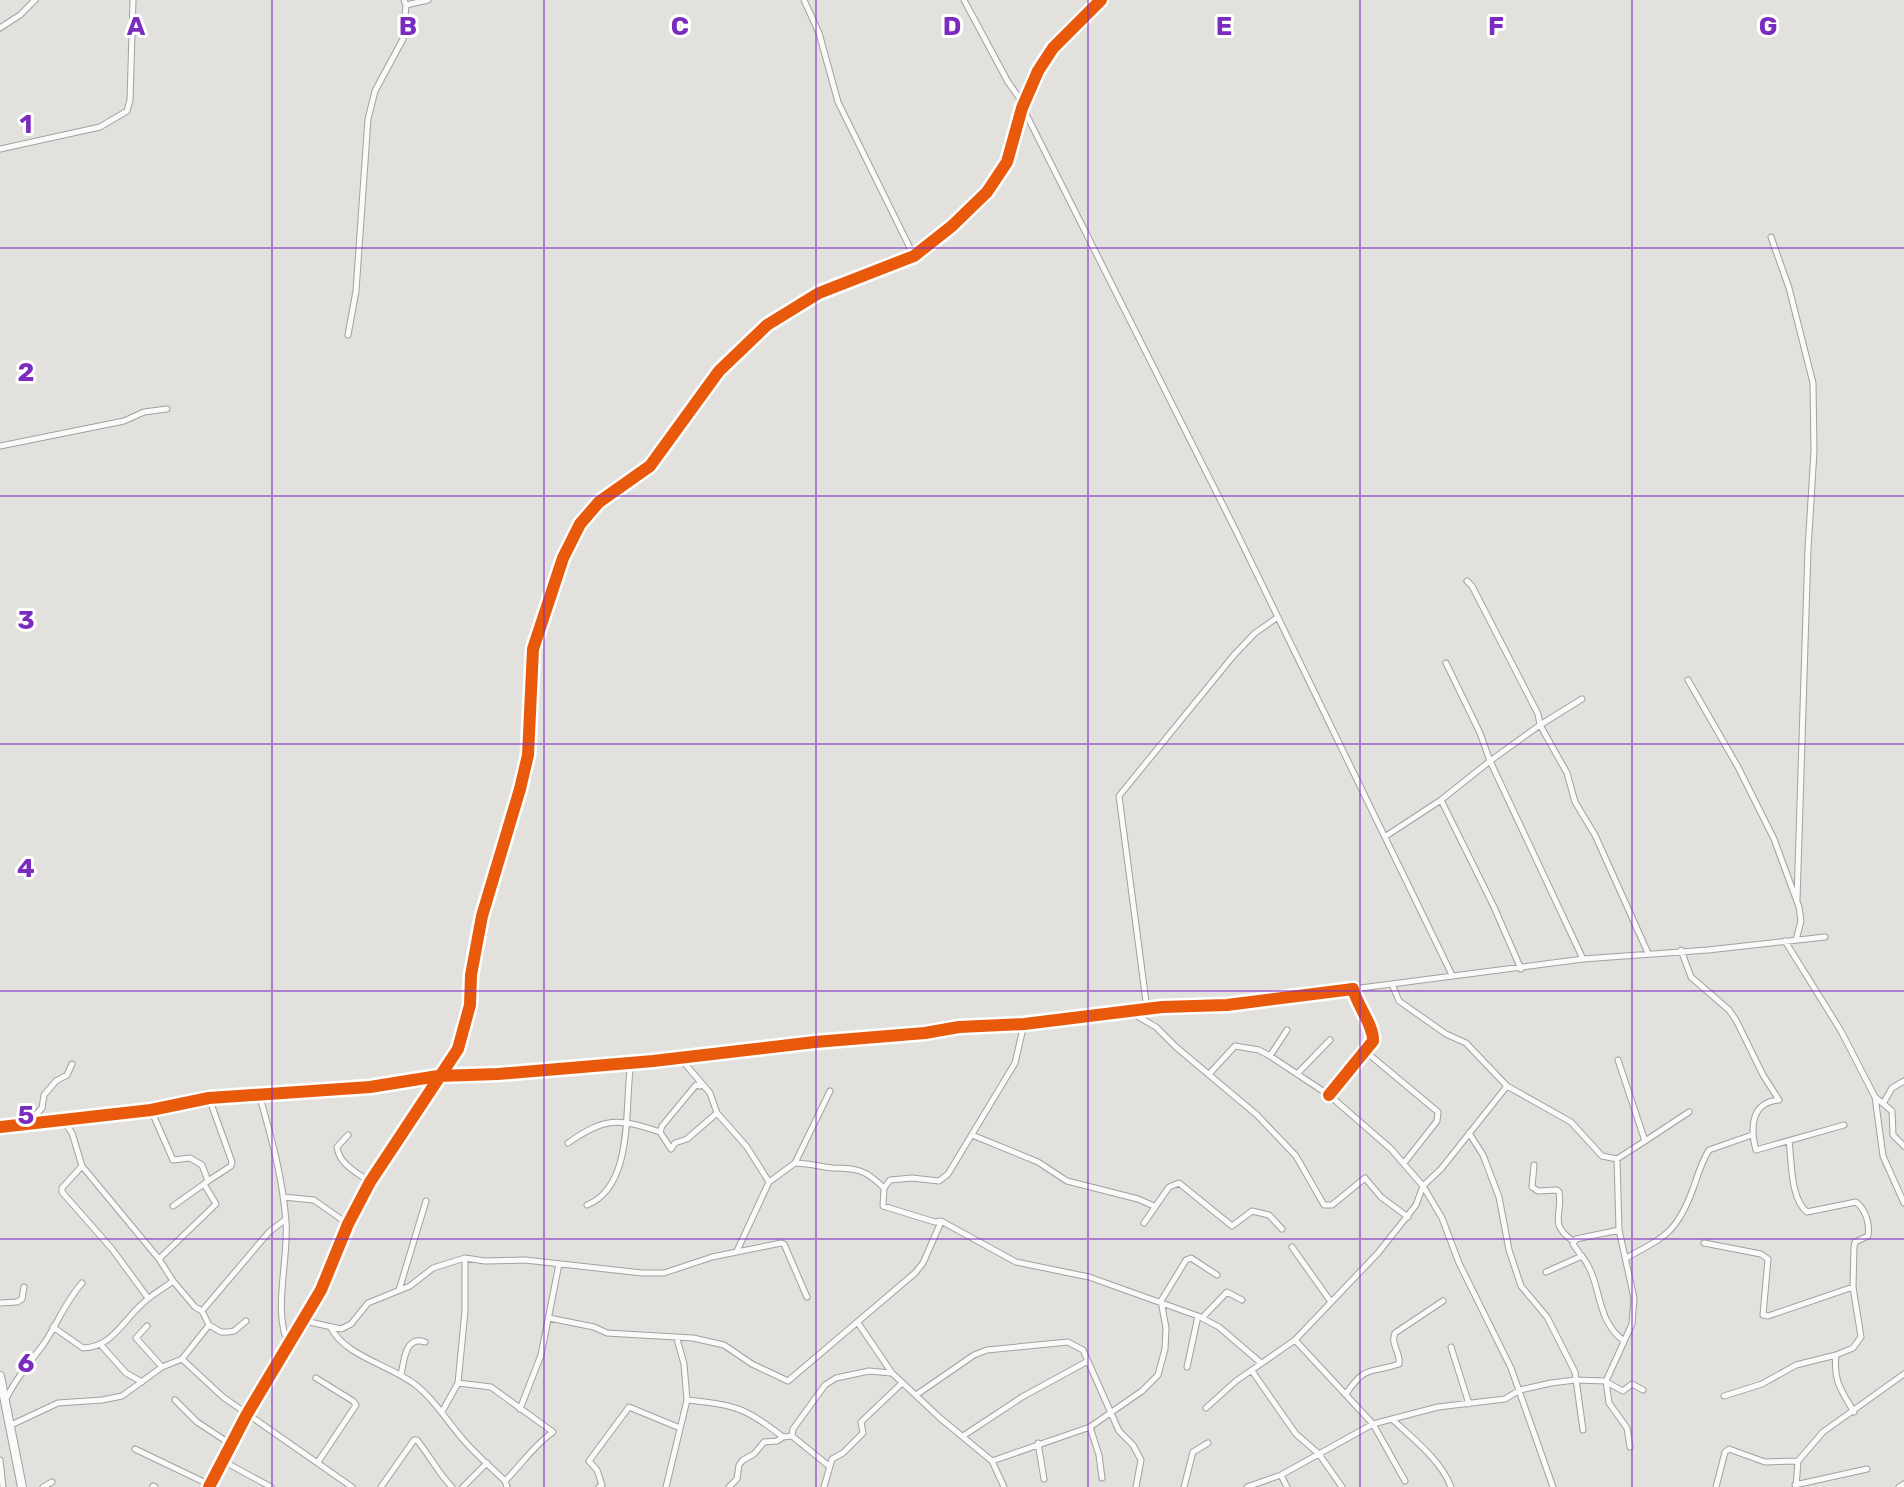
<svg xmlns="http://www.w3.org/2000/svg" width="1904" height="1487" font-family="Rubik,sans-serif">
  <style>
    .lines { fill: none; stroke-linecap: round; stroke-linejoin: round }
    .minor-casing { stroke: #a2a19f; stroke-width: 7 }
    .highway-casing { stroke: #a2a19f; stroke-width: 10 }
    .minor { stroke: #fbfafa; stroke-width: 5 }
    .highway { stroke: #fbfafa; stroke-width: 8 }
    .cycleway-casing { stroke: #fff; stroke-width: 17 }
    .cycleway { stroke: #e8590c; stroke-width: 12 }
    .grid { fill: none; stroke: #7b2cbf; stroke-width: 2; stroke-opacity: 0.55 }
    .grid-label { font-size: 26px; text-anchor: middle; font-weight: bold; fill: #7b2cbf; stroke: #fff; stroke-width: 6; stroke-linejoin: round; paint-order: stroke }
  </style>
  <rect width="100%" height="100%" fill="#e2e1de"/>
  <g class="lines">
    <defs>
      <path id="minor" d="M 404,0 L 406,5 L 428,0
        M 804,0 L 819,33 L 838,102 L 914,256
        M 964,0 L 1008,82 L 1023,103
        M 0,28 L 20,15 L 35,0
        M 1023,108 L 1236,531 L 1452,975
        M 0,149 L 100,127 L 127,111 L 130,100 L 133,0
        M 1771,237 L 1789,288 L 1813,383 L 1814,451 L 1808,549 L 1797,900
        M 348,335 L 356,291 L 368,119 L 375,91 L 403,39 L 406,5
        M 0,446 L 124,421 L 144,412 L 167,409
        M 1467,581 L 1472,586 L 1538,714 L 1540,725 L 1582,699
        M 1446,663 L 1480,733 L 1490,761 L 1540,725 L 1567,773 L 1575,802 L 1595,835 L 1648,953
        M 1688,680 L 1738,767 L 1774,839 L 1799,907 L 1801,921 L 1796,940
        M 1386,836 L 1441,800
        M 1785,941 L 1841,1031 L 1875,1097 L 1883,1156 L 1904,1203
        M 1681,950 L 1691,977 L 1729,1010 L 1736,1020 L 1763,1075 L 1779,1100 C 1751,1102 1750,1128 1756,1150 L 1844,1125
        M 1521,969 L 1494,907 L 1441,800 L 1490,761 L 1583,959
        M 1392,984 L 1399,1001 L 1446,1034 L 1466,1043 L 1507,1086 L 1571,1122 L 1602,1156 L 1617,1159 L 1645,1141 L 1618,1060
        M 1353,989 L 1583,959 L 1708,950 L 1825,937
        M 1147,1009 L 1119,796 L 1234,655 L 1255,633 L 1278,617
        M 1130,1012 L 1156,1027 L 1176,1047 L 1257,1115 L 1296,1156 L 1324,1205 L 1332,1205 L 1365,1178 L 1381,1197 L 1408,1217
        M 1024,1024 L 1015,1063 L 948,1174 L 939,1181 L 912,1178 L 890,1180 L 884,1188 L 883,1206 L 935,1222 L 941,1221 L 1016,1262 L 1089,1277 L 1198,1316 L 1219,1327 L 1261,1363
        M 1365,1051 L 1438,1112 L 1437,1121 L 1404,1163
        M 1270,1056 L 1287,1030
        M 680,1058 L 710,1093 L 717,1113 L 747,1147 L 769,1182
        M 1210,1073 L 1235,1046 L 1259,1050 L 1270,1056 L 1329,1095 L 1391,1149 L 1423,1186 L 1442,1218 L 1459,1263 L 1511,1368 L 1553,1487
        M 1297,1074 L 1330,1040
        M 259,1094 C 271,1136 283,1179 286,1222 C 289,1259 272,1313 289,1345
        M 1875,1097 L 1892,1111 L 1893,1135 L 1904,1146
        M 1884,1102 L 1892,1088 L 1904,1081
        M 151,1110 L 173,1160 L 190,1158 L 202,1165 L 208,1181 L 204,1184 L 216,1204 L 159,1259
        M 63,1120 L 72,1133 L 82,1166 L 159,1259 L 173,1281 L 195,1307 L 202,1311 L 209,1325 L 221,1332 L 228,1332 L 234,1331 L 246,1321
        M 29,1122 L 42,1108 L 44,1095 L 56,1081 L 67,1075 L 72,1064
        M 0,1127 L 151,1110 L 209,1098 L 370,1087 L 438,1076 L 498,1074 L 653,1061 L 815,1042 L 925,1033 L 959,1027 L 1024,1024 L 1162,1007 L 1227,1005 L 1353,989 C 1358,1007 1374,1026 1373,1041 L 1329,1095
        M 660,1132 L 662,1126 L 696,1085 L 700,1086
        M 1469,1133 L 1483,1155 L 1499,1197 L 1509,1250 L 1521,1286 L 1547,1317 L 1575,1372 L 1583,1430
        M 348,1135 L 337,1147 C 339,1164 356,1172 370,1182
        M 972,1135 L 1038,1162 L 1067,1181 L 1138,1199 L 1154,1206
        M 1645,1141 L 1689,1112
        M 1789,1141 C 1792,1162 1790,1198 1807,1212 L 1856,1202 C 1866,1210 1870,1224 1868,1236 L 1855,1242 L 1854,1247 L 1853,1287 L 1861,1337 L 1853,1348 L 1836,1355 C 1833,1381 1841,1390 1854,1412
        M 568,1143 C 605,1117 618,1118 660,1132 L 671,1149 L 675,1143 L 687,1139 L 717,1113
        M 795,1163 C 808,1163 821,1167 833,1168 C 857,1168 866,1170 884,1188
        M 1534,1165 L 1532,1187 L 1538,1191 L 1557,1190 L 1559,1192 C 1563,1216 1548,1223 1573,1241
        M 82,1166 L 62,1188 L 62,1192 L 112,1249 L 148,1298
        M 208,1181 L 231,1166 L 232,1162 L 209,1098
        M 283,1197 L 314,1200 L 348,1224
        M 587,1205 C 635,1186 624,1105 631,1062
        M 173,1206 L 204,1184
        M 1144,1223 L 1169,1187 L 1179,1183 L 1232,1226 L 1252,1211 L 1269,1215 L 1282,1229
        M 1704,1243 L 1761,1254 L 1768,1259 L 1763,1315 L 1768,1316 L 1853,1287
        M 1292,1247 L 1331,1302
        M 737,1251 L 769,1182 L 795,1163 L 830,1091
        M 1580,1254 L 1573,1244 L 1576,1239 L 1619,1230
        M 1626,1258 C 1667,1236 1678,1231 1694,1186 C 1698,1174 1702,1161 1709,1150 L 1752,1135
        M 1546,1272 L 1582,1256 C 1603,1283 1594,1319 1624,1341
        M 399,1290 L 426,1201
        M 0,1303 L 17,1302 L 22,1299 L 24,1287
        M 202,1311 L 269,1232 L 286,1219
        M 549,1318 L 594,1327 L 607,1333 L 693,1338 L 724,1345 L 752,1364 L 788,1381 L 915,1273 L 923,1263 L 941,1222
        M 1202,1318 L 1227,1292 L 1242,1300
        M 305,1321 L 341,1329 L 351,1324 L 368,1303 L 410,1286 L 433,1268 L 465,1258 L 485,1261 L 525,1260 L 642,1273 L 664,1273 L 712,1257 L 781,1243 L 784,1244 L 807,1297
        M 858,1323 L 892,1373 L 940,1418 L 992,1461 L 1004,1487
        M 147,1326 L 136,1338 L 162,1367
        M 53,1327 L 83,1348 C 112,1347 122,1322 142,1304 C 151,1295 163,1289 173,1281
        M 331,1328 C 346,1357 393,1366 417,1386 C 436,1401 446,1420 461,1437 C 474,1453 491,1467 505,1481 L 507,1487
        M 1295,1340 L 1373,1424 L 1405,1481
        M 101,1345 L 126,1373 L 142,1382
        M 1451,1347 L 1469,1404
        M 182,1359 L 223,1397 L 352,1487
        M 1187,1367 L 1198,1316
        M 1252,1371 L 1296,1434 L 1319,1454 L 1342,1487
        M 401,1375 C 404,1361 405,1335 425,1342
        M 316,1378 L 353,1401 L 356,1405 L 318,1462
        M 1606,1381 L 1609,1403 L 1627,1428 L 1630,1447
        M 458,1383 L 491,1387 L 553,1432 C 535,1444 521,1465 505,1481
        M 1608,1383 L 1623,1391 L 1632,1384 L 1643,1390
        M 1346,1394 C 1366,1364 1370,1374 1399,1364 C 1401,1353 1390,1344 1395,1333 L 1443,1301
        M 916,1395 L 974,1355 L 987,1350 L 1068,1342 L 1083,1350 L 1119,1431 L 1133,1445 L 1141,1460 L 1136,1487
        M 1724,1396 L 1762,1384 L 1796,1365 L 1836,1355
        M 6,1399 C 16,1377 31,1362 45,1342 C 58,1322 66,1301 82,1283
        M 175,1400 L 197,1422 L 232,1445
        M 687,1400 C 735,1405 745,1407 783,1437 L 792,1436 L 829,1466
        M 1206,1408 L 1236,1381 L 1295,1340 L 1378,1253 L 1416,1205 L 1423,1186 L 1441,1169 L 1507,1086
        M 520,1409 L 541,1355 L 559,1264
        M 443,1410 L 458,1383 L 465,1311 L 465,1258
        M 1392,1419 C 1413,1439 1441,1460 1451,1487
        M 11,1425 L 58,1403 L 102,1400 L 122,1396 L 162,1367 L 182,1359 L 209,1325
        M 1090,1427 L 1099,1455 L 1102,1478
        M 792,1436 L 793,1429 L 825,1385 L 836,1378 L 869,1371 L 891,1373
        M 963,1436 L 1022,1397 L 1088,1361
        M 1038,1443 L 1044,1479
        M 135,1449 L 210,1485
        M 0,1460 L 3,1487
        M 223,1461 L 271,1487
        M 992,1461 L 1090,1427 L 1142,1391 L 1158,1375 L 1165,1349 L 1166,1328 L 1161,1301 L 1186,1260 L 1191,1258 L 1217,1275
        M 1281,1475 L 1287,1487
        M 1795,1485 L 1867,1469
        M 153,1486 L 155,1487
        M 43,1487 L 52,1482
        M 209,1487 L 247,1414 L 321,1290 L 348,1224 L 370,1182 L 458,1049 L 470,1005 L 471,975 L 482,916 L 520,789 L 528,755 L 533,649 L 563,558 L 580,524 L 599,502 L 650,466 L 719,371 L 767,325 L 819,293 L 914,256 L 952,226 L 987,192 L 1007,162 L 1022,108 L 1038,71 L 1053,48 L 1101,0
        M 381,1487 L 414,1440 L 417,1440 C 430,1456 438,1473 452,1487
        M 463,1487 L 487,1463
        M 599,1487 L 602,1485 L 597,1470 L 589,1461 L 629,1407 L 680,1428
        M 666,1487 L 687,1400 L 684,1364 L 677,1339
        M 729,1487 L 737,1479 L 739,1465 L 743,1460 L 754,1454 L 764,1442 L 777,1441 L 783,1437
        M 824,1487 L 832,1459 L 843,1453 L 863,1433 L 861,1422 L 902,1383
        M 1184,1487 L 1193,1452 L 1208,1443
        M 1247,1487 L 1281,1475 L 1373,1424 L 1438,1407 L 1505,1399 L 1520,1390 L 1551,1383 L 1575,1380 L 1606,1381 L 1632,1324 L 1634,1298 L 1619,1230 L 1617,1159
        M 1716,1487 L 1725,1452 L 1729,1449 L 1765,1462 L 1798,1461
        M 1796,1487 L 1798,1461 L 1823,1432 L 1904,1374
        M 1899,1487 L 1904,1484"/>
      <path id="highway" d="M 0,1376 L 22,1487"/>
    </defs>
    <use href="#minor" class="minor-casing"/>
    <use href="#highway" class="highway-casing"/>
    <use href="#minor" class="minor"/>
    <use href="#highway" class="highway"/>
    <defs>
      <path id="cycleway" d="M 0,1127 L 151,1110 L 209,1098 L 370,1087 L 438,1076 L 498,1074 L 653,1061 L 815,1042 L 925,1033 L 959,1027 L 1024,1024 L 1162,1007 L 1227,1005 L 1353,989 C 1358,1007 1374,1026 1373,1041 L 1329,1095
        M 209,1487 L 247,1414 L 321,1290 L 348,1224 L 370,1182 L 458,1049 L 470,1005 L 471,975 L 482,916 L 520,789 L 528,755 L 533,649 L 563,558 L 580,524 L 599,502 L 650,466 L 719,371 L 767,325 L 819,293 L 914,256 L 952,226 L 987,192 L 1007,162 L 1022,108 L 1038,71 L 1053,48 L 1101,0"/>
    </defs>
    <use href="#cycleway" class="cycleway-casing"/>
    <use href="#cycleway" class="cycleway"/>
  </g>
  <path class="grid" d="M 272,0 L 272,1487M 544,0 L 544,1487M 816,0 L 816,1487M 1088,0 L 1088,1487M 1360,0 L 1360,1487M 1632,0 L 1632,1487M 0,248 L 1904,248M 0,496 L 1904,496M 0,744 L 1904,744M 0,991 L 1904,991M 0,1239 L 1904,1239"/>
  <g class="grid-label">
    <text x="136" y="35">A</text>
    <text x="408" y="35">B</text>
    <text x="680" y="35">C</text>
    <text x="952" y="35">D</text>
    <text x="1224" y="35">E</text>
    <text x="1496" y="35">F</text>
    <text x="1768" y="35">G</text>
    <text x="26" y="133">1</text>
    <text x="26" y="381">2</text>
    <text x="26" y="629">3</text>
    <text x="26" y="877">4</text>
    <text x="26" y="1124">5</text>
    <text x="26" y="1372">6</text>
  </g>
</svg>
